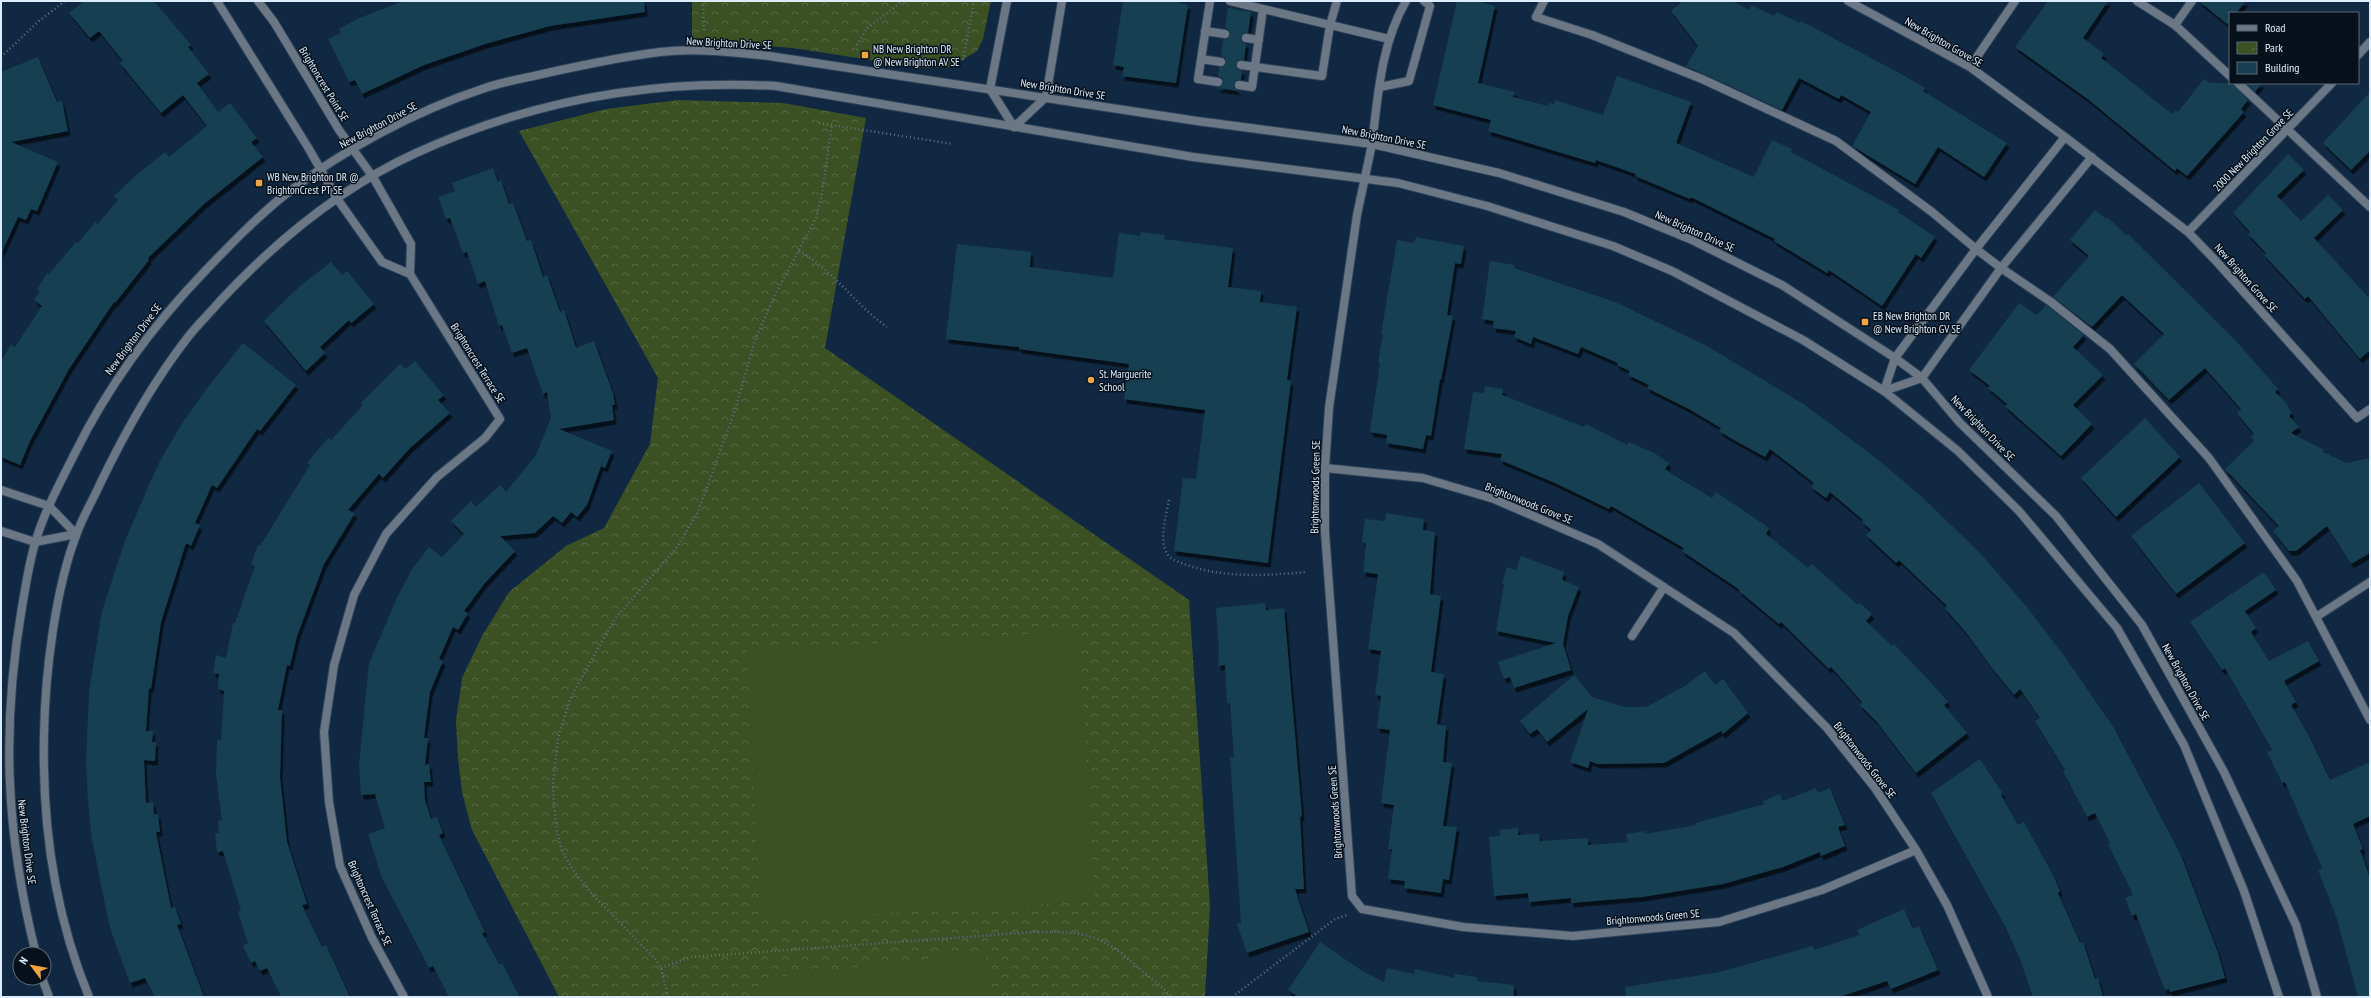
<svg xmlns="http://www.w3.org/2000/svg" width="2371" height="998" font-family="'PT Sans Narrow',sans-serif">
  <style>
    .park { fill: url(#park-crowns) }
    .garden { fill: #3b5124 }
    .building { fill: #173f51; filter: url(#shadow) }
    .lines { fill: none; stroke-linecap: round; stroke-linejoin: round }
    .service-casing { stroke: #2d435b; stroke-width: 10 }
    .minor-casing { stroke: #2d435b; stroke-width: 10 }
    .tertiary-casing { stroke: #2d435b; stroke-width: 10 }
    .path { stroke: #5c7186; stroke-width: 2.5; stroke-dasharray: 1 3; stroke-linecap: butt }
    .service { stroke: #6b7784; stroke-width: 8 }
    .minor { stroke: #6b7784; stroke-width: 8 }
    .tertiary { stroke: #6b7784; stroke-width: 8 }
    .poi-dot { fill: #f1a540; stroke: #07111b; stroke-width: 1.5 }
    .labels { text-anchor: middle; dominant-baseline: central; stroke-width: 3; stroke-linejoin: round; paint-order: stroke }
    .street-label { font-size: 11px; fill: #ddecfc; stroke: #07111b }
    .poi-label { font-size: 11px; fill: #ddecfc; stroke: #07111b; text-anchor: start }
  </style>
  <defs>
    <pattern id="park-crowns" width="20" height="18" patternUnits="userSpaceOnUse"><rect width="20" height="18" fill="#3b5124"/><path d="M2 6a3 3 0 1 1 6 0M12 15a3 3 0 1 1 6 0" fill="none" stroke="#576a45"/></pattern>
    <filter id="shadow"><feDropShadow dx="2.5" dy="4.5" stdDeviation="0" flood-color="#0009"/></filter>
  </defs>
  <rect width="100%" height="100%" fill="#102841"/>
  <path class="park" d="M 692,1 L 991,1 L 983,39 L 977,51 L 950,67 L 922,68 L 793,48 L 692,41 Z
    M 678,100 L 783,103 L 866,118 L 825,348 L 1189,600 L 1210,906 L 1205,997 L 559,997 L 472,830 L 462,792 L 458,758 L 456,721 L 462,678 L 482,636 L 509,592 L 566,546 L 604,528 L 650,444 L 658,378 L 519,131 L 606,109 Z"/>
  <path class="garden" d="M 1079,631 L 1095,901 L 761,921 L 746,651 Z
    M 985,952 L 993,997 L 760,997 L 759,991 L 776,977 Z"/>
  <path class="building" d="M 84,1 L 154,1 L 191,45 L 188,47 L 209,74 L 197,83 L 218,112 L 230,103 L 257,138 L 251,142 L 263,157 L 204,204 L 148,258 L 149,260 L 115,303 L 114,302 L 69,369 L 30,441 L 20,465 L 1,457 L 1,362 L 11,344 L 15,347 L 42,306 L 34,300 L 40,291 L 37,289 L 47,273 L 49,274 L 76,242 L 78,243 L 95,222 L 98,224 L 118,200 L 114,196 L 133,178 L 165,152 L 169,157 L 207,126 L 183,95 L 161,113 L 120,63 L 123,61 L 99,31 L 90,38 L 69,13 Z
    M 403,1 L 644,1 L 645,12 L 550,26 L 485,44 L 424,65 L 362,94 L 355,80 L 349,82 L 328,39 L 341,33 L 339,29 L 357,19 Z
    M 1123,1 L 1181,1 L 1180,3 L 1188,5 L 1176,83 L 1122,76 L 1124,67 L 1113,65 Z
    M 1457,1 L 1477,1 L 1495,6 L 1478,83 L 1515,92 L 1513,97 L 1548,106 L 1549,103 L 1554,104 L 1555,100 L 1603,115 L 1617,76 L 1691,102 L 1676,143 L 1754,177 L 1772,140 L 1792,149 L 1791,152 L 1899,210 L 1898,212 L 1935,237 L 1921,258 L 1916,254 L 1882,306 L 1829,270 L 1827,273 L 1774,241 L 1775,239 L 1691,197 L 1690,199 L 1635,176 L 1636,174 L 1596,160 L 1595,163 L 1488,131 L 1491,120 L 1433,105 Z
    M 1683,1 L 1733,1 L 1749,10 L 1751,5 L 1774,16 L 1777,12 L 1800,23 L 1801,21 L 1901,74 L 1925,88 L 1923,91 L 2007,143 L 1984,177 L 1938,147 L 1915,184 L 1852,146 L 1871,112 L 1841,95 L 1839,99 L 1799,78 L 1782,110 L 1686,66 L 1698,46 L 1671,11 Z
    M 2048,1 L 2108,1 L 2083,38 L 2104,54 L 2101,58 L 2172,114 L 2176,110 L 2178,112 L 2204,79 L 2210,83 L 2233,83 L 2248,100 L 2241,109 L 2244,112 L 2187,176 L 2177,168 L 2175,171 L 2089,100 L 2015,47 Z
    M 2199,1 L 2246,1 L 2236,13 L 2230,13 L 2230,21 L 2227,24 Z
    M 1228,8 L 1251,12 L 1248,33 L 1244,33 L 1241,37 L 1242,42 L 1246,44 L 1244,60 L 1239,60 L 1236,64 L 1237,69 L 1242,71 L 1241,80 L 1237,80 L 1234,84 L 1234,87 L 1239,91 L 1216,88 L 1220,87 L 1223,82 L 1222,78 L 1218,76 L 1219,67 L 1223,67 L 1226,62 L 1225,58 L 1221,56 L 1223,39 L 1227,39 L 1230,34 L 1229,30 L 1225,28 Z
    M 38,57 L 57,102 L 62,101 L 68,131 L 11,142 L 58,162 L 37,211 L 31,209 L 26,220 L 18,217 L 1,254 L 1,72 Z
    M 2246,83 L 2262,83 L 2255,92 Z
    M 2370,92 L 2370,151 L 2351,170 L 2323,143 Z
    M 2288,154 L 2304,170 L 2277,196 L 2301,221 L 2328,195 L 2343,210 L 2314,238 L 2370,299 L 2370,350 L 2360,359 L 2308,296 L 2305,299 L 2264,255 L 2266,253 L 2248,234 L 2250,232 L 2233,213 Z
    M 493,168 L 498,182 L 501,180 L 509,204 L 513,203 L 527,241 L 531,240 L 543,277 L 547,275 L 560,312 L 564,310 L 576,348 L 594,341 L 613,393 L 615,405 L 612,405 L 614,420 L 559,429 L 612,451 L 605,468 L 601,466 L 587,505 L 577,517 L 571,512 L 562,523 L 553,516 L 535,533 L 500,536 L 515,551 L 484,584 L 464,611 L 468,613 L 458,630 L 453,627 L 439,659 L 443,661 L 430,692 L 424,738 L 428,738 L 425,765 L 429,764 L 431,782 L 424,782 L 425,800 L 431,819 L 437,817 L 443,833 L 439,835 L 485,932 L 482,933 L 499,964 L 502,963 L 520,997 L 449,997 L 433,966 L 429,968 L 382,878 L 368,834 L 385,828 L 375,794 L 361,795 L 359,764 L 369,663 L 396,600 L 412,569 L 429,547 L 442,557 L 464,534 L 451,521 L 471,501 L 476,507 L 500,485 L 506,492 L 536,455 L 551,418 L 547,392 L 543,394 L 527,348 L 512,353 L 502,325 L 499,326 L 485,281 L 478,284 L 467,252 L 463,253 L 450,218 L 446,219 L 438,197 L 455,191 L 452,183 Z
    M 2095,210 L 2106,219 L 2107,217 L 2127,236 L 2128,234 L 2236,341 L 2278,389 L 2275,392 L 2285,402 L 2292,413 L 2289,416 L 2299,427 L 2291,433 L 2324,450 L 2323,452 L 2346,463 L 2370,458 L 2370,553 L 2351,564 L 2327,526 L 2296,551 L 2289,551 L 2273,531 L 2279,526 L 2225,469 L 2254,441 L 2251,437 L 2254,434 L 2237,413 L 2241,409 L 2205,368 L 2169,400 L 2134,364 L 2164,334 L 2122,295 L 2092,327 L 2053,297 L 2089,256 L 2070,240 Z
    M 1141,232 L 1165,235 L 1164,239 L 1233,248 L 1228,287 L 1261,291 L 1260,302 L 1297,307 L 1287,380 L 1291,381 L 1268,563 L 1174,551 L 1183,478 L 1196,479 L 1205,410 L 1124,399 L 1129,364 L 1019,349 L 1019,347 L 946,339 L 957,244 L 1031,252 L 1030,267 L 1113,278 L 1119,233 L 1140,236 Z
    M 1416,237 L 1464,246 L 1461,264 L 1455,263 L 1447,315 L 1453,316 L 1441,380 L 1440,379 L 1431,436 L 1426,435 L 1423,449 L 1386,443 L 1387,435 L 1370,432 L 1380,363 L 1378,362 L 1383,334 L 1381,334 L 1397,240 L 1414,243 Z
    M 1490,261 L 1514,265 L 1514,268 L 1615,302 L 1705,345 L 1805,405 L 1876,458 L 1922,497 L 1979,552 L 2026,606 L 2065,657 L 2114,728 L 2180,853 L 2218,953 L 2225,978 L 2170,992 L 2169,989 L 2165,990 L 2136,914 L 2132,916 L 2125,898 L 2133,895 L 2108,844 L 2110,843 L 2095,813 L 2087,817 L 2063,771 L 2065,770 L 2035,721 L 2040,718 L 2020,689 L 2014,695 L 1992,668 L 1968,635 L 1945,608 L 1947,606 L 1899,560 L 1896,563 L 1866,535 L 1871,530 L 1862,522 L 1863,520 L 1830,492 L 1826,498 L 1811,487 L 1814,483 L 1770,449 L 1765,457 L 1734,440 L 1719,431 L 1721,428 L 1689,409 L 1647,388 L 1649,385 L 1628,375 L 1630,371 L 1617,365 L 1618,363 L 1581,347 L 1578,354 L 1533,337 L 1531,344 L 1514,337 L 1516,331 L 1493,328 L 1494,321 L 1482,319 Z
    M 331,262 L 342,275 L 347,271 L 374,304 L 351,323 L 349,320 L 320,347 L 325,353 L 306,371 L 264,321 L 300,286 Z
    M 2019,303 L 2037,315 L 2046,305 L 2084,335 L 2073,347 L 2103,375 L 2073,405 L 2092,424 L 2061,456 L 2005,406 L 2007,404 L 1988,388 L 1990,386 L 1969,370 Z
    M 243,343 L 296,385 L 260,431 L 257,429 L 217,488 L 212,485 L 195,523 L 200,525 L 191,546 L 186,543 L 161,622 L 151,689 L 149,688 L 146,731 L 153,731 L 152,742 L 156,742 L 155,761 L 144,760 L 146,803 L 153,802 L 154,814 L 158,814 L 160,832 L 156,832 L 171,908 L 175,907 L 181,924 L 177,925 L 204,997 L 155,997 L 145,978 L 130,983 L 110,928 L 101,885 L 92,839 L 88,801 L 86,762 L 89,692 L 102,611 L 125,541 L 148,487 L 160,461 L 183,422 L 208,387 Z
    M 415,361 L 441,392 L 444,395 L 438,400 L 450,413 L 410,448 L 383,478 L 379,474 L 348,510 L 355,513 L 324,564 L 297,636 L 290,666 L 287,665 L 278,710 L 282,710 L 280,777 L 287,842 L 307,904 L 302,905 L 322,947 L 326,945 L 350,997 L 281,997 L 267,968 L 260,971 L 255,961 L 251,963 L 243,946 L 248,943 L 238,912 L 241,910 L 223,851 L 217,852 L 215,833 L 219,833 L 218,821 L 222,820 L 216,775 L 217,740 L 221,740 L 224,691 L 218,689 L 219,674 L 213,673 L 216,655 L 226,658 L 233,623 L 235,623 L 255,566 L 251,564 L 258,545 L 260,546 L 310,465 L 307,463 L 328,438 L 331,440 L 363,405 L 361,403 L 400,364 L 405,369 Z
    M 1485,386 L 1503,389 L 1502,395 L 1584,427 L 1586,424 L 1627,445 L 1629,442 L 1654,453 L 1669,463 L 1665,469 L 1675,476 L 1712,498 L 1716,492 L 1769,528 L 1766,534 L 1808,568 L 1812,564 L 1858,605 L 1860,603 L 1872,614 L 1866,621 L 1892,646 L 1894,644 L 1936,688 L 1948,702 L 1944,705 L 1967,733 L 1916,773 L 1877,722 L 1860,705 L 1862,702 L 1831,667 L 1829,669 L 1781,622 L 1779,624 L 1739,591 L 1740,590 L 1682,551 L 1684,548 L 1611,506 L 1609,509 L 1555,483 L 1500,460 L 1502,454 L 1464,449 L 1473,392 L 1484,393 Z
    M 2145,418 L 2180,457 L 2116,517 L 2081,478 Z
    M 2199,483 L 2245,543 L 2176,594 L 2131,536 Z
    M 1386,513 L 1424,519 L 1423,530 L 1435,532 L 1430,594 L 1441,596 L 1431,672 L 1444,674 L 1437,724 L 1446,726 L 1443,762 L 1452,763 L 1443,826 L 1457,827 L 1449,880 L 1443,879 L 1441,893 L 1404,888 L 1405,881 L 1388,879 L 1392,849 L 1388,849 L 1394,805 L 1381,803 L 1390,730 L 1377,728 L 1381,696 L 1375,695 L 1381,651 L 1368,649 L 1378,574 L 1363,572 L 1366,543 L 1362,542 L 1365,519 L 1385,521 Z
    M 1521,556 L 1564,572 L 1562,580 L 1579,587 L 1568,616 L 1563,644 L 1571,670 L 1514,688 L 1510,677 L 1504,679 L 1498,662 L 1556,643 L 1496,631 L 1504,584 L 1502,583 L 1507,567 L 1516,570 Z
    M 2264,572 L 2276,590 L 2245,611 L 2256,628 L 2251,632 L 2269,661 L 2308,641 L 2319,661 L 2284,681 L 2296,702 L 2291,705 L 2309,736 L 2330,780 L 2370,762 L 2370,816 L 2353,824 L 2363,849 L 2360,850 L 2370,878 L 2370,997 L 2358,997 L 2337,919 L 2318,870 L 2322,868 L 2285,782 L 2282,783 L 2267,752 L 2272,750 L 2225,668 L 2222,670 L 2190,622 Z
    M 1265,603 L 1266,610 L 1284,608 L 1302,816 L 1300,817 L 1304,889 L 1295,889 L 1309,932 L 1247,953 L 1237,924 L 1241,923 L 1230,757 L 1234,757 L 1230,703 L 1227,704 L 1225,665 L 1218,666 L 1219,649 L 1216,608 Z
    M 1705,671 L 1715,685 L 1723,679 L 1748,713 L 1723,734 L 1721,731 L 1664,763 L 1597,764 L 1590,761 L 1588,768 L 1570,762 L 1588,709 L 1547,742 L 1537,729 L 1530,734 L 1520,721 L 1574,675 L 1592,697 L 1624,707 L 1646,707 L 1685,686 Z
    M 1980,759 L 2003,794 L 2001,795 L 2018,825 L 2024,822 L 2053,875 L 2060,891 L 2058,893 L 2080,943 L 2083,942 L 2095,979 L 2098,978 L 2103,997 L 2033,997 L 2020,959 L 2006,928 L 1931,793 Z
    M 1816,788 L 1818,793 L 1830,788 L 1845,825 L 1838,827 L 1845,846 L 1821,856 L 1820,852 L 1783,867 L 1723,884 L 1642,897 L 1571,903 L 1571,898 L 1529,902 L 1528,893 L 1494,896 L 1489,837 L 1500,836 L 1499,830 L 1518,828 L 1518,835 L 1539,834 L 1540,841 L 1588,838 L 1588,845 L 1628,842 L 1626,834 L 1645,831 L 1645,834 L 1696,825 L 1696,823 L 1764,804 L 1763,801 L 1780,794 L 1783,801 Z
    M 1904,909 L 1913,929 L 1919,926 L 1938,970 L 1891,989 L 1887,981 L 1839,997 L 1626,997 L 1625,987 L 1720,972 L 1813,946 L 1814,950 L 1860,935 L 1857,930 Z
    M 1320,942 L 1361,970 L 1384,982 L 1387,968 L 1414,974 L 1415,969 L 1454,978 L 1455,974 L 1477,977 L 1477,981 L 1514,985 L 1514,997 L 1298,997 L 1288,990 Z"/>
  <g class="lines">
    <defs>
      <path id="service" d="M 1210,1 L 1198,79 L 1218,82
        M 1230,1 L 1389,39
        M 1544,1 L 1536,17 L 1592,35 L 1702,79 L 1836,141 L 1932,212 L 1976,249
        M 2137,1 L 2175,25 L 2230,76
        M 2175,25 L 2192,1
        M 1205,31 L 1225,34
        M 1246,38 L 1259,40
        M 1201,59 L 1221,62
        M 1241,65 L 1322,76 L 1330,25 L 1337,1
        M 2238,83 L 2370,207
        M 1239,85 L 1252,87 L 1263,9
        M 1380,87 L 1409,81 L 1430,6 L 1424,1
        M 1372,144 C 1378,95 1381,44 1406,1
        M 2001,268 L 2051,302 L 2110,349 L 2209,458 L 2297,581 L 2370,720
        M 2316,617 L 2370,582"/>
      <path id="minor" d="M 217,1 L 309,149 L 338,200 L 382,262 L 410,274
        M 258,1 L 274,22 L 339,130 L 373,177 L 411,244 L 410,274 L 500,419 L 485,438 L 437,477 L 386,534 L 354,595 L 334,665 L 324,732 L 329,802 L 340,866 L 372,938 L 404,997
        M 1848,1 L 1970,67 L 2065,137 L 2188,232 L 2216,261 L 2357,418 L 2370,409
        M 2358,55 L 2370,42
        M 1970,67 L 2015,1
        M 1372,144 L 1357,215 L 1329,408 L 1325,468 L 1325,532 L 1352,896 L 1362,909 L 1463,927 L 1573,936 L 1719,922 L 1822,890 L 1916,850
        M 2188,232 L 2332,83
        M 1976,249 L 2001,268
        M 1884,391 L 1922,378 L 2001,268 L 2092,157
        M 1884,391 L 1895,358 L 1976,249 L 2065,137
        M 1325,468 L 1423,478 L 1494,499 L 1598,544 L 1734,633 L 1827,728 L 1875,788 L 1916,850 L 1947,905 L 1988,997
        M 1,490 L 49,506 L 76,534
        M 1,531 L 35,542 L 76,534
        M 1632,636 L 1664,587"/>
      <path id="tertiary" d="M 1007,1 L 990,89 L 1014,127
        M 1014,127 L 1046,97 L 1062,1
        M 36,954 C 6,835 1,729 22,607 C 26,585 29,562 36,540 C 45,510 61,481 75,453 C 109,384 153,325 206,270 C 231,244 258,216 286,194 C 344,149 415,111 485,88 C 502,82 521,79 538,75 C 578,66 619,57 660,52 C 695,48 734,52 769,56 L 1197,121 L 1372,144 L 1499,173 L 1624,212 L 1692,240 L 1782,285 L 1895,358 L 1922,378 L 1960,423 L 2056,516 L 2142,625 L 2224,772 L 2296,925 L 2317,997
        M 42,978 L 49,997
        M 89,997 C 55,915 42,824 44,735 C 45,675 55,589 77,533 C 83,516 93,500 100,484 C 125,432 153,382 188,337 C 198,324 210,313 220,301 C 275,242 342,187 416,153 C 530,101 651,79 776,86 L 1193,157 L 1398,183 L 1487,206 L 1613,246 L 1672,271 L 1803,340 L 1884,391 L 1958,451 L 2019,511 L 2117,628 L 2184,745 L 2244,891 L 2279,997"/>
    </defs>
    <use href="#service" class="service-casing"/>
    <use href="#minor" class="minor-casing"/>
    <use href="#tertiary" class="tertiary-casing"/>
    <path class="path" d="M 703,1 L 704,31
      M 857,45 L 867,28 L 903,1
      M 1,57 L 39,21 L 65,1
      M 963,60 L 974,1
      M 819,123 L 953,144
      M 799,251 C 835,271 854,304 887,327
      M 1169,500 C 1166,517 1156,547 1172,559 C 1214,579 1262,576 1307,572
      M 661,968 L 691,957 L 1035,932 C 1088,931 1103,935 1142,971 C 1152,979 1163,987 1172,997
      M 668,997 L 661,968 L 655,959 L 593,895 L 573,870 L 562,851 L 557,832 L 554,806 L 553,784 L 558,738 L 571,697 L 614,620 L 677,547 L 698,512 L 735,410 L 755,340 L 776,293 L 816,218 L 821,199 L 832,125
      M 1232,997 L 1335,919 L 1347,915"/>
    <use href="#service" class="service"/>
    <use href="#minor" class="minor"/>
    <use href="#tertiary" class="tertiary"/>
  </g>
  <g class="poi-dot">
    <rect x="861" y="51" width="8" height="8" rx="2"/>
    <rect x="255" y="179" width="8" height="8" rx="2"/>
    <rect x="1861" y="318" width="8" height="8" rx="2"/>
    <circle cx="1091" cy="380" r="4"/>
  </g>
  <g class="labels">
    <g class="street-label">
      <text transform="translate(1944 42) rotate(30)">New Brighton Grove SE</text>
      <text transform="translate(729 43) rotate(3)">New Brighton Drive SE</text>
      <text transform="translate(324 84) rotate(59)">Brightoncrest Point SE</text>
      <text transform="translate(1063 89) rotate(9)">New Brighton Drive SE</text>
      <text transform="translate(378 125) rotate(-28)">New Brighton Drive SE</text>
      <text transform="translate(1384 137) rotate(11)">New Brighton Drive SE</text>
      <text transform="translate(2253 150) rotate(-46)">2000 New Brighton Grove SE</text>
      <text transform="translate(1695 231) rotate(24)">New Brighton Drive SE</text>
      <text transform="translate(2246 278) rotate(48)">New Brighton Grove SE</text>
      <text transform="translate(133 339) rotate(-53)">New Brighton Drive SE</text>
      <text transform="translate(478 363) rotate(58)">Brightoncrest Terrace SE</text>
      <text transform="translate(1983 428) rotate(46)">New Brighton Drive SE</text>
      <text transform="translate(1315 487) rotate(-89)">Brightonwoods Green SE</text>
      <text transform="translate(1529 503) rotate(22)">Brightonwoods Grove SE</text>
      <text transform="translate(2186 682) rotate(61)">New Brighton Drive SE</text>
      <text transform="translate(1865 760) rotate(52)">Brightonwoods Grove SE</text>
      <text transform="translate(1335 812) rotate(-94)">Brightonwoods Green SE</text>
      <text transform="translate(27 842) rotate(83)">New Brighton Drive SE</text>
      <text transform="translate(370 903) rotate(66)">Brightoncrest Terrace SE</text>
      <text transform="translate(1653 917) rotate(-5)">Brightonwoods Green SE</text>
    </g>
    <g class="poi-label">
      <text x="873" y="49">NB New Brighton DR<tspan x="873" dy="13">@ New Brighton AV SE</tspan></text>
      <text x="267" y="177">WB New Brighton DR @<tspan x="267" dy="13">BrightonCrest PT SE</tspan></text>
      <text x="1873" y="316">EB New Brighton DR<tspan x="1873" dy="13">@ New Brighton GV SE</tspan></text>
      <text x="1099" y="374">St. Marguerite<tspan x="1099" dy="13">School</tspan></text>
    </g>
  </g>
  <rect width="2371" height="998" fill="none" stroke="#ddecfc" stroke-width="4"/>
  <rect x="2229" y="12" width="130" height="72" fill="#07111b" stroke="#5d6975"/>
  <rect x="2237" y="25" width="20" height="6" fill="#6b7784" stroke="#5d6975"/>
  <text x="2265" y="32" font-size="12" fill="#ddecfc">Road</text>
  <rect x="2237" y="42" width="20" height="12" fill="url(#park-crowns)" stroke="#5d6975"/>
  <text x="2265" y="52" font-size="12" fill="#ddecfc">Park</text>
  <rect x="2237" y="62" width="20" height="12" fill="#173f51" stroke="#5d6975"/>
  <text x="2265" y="72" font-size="12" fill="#ddecfc">Building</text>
  <g transform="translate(32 966) rotate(302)"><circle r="19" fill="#07111b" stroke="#5d6975"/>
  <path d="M0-3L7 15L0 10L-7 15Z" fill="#f1a540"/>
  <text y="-6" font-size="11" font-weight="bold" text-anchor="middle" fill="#ddecfc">N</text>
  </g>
</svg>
